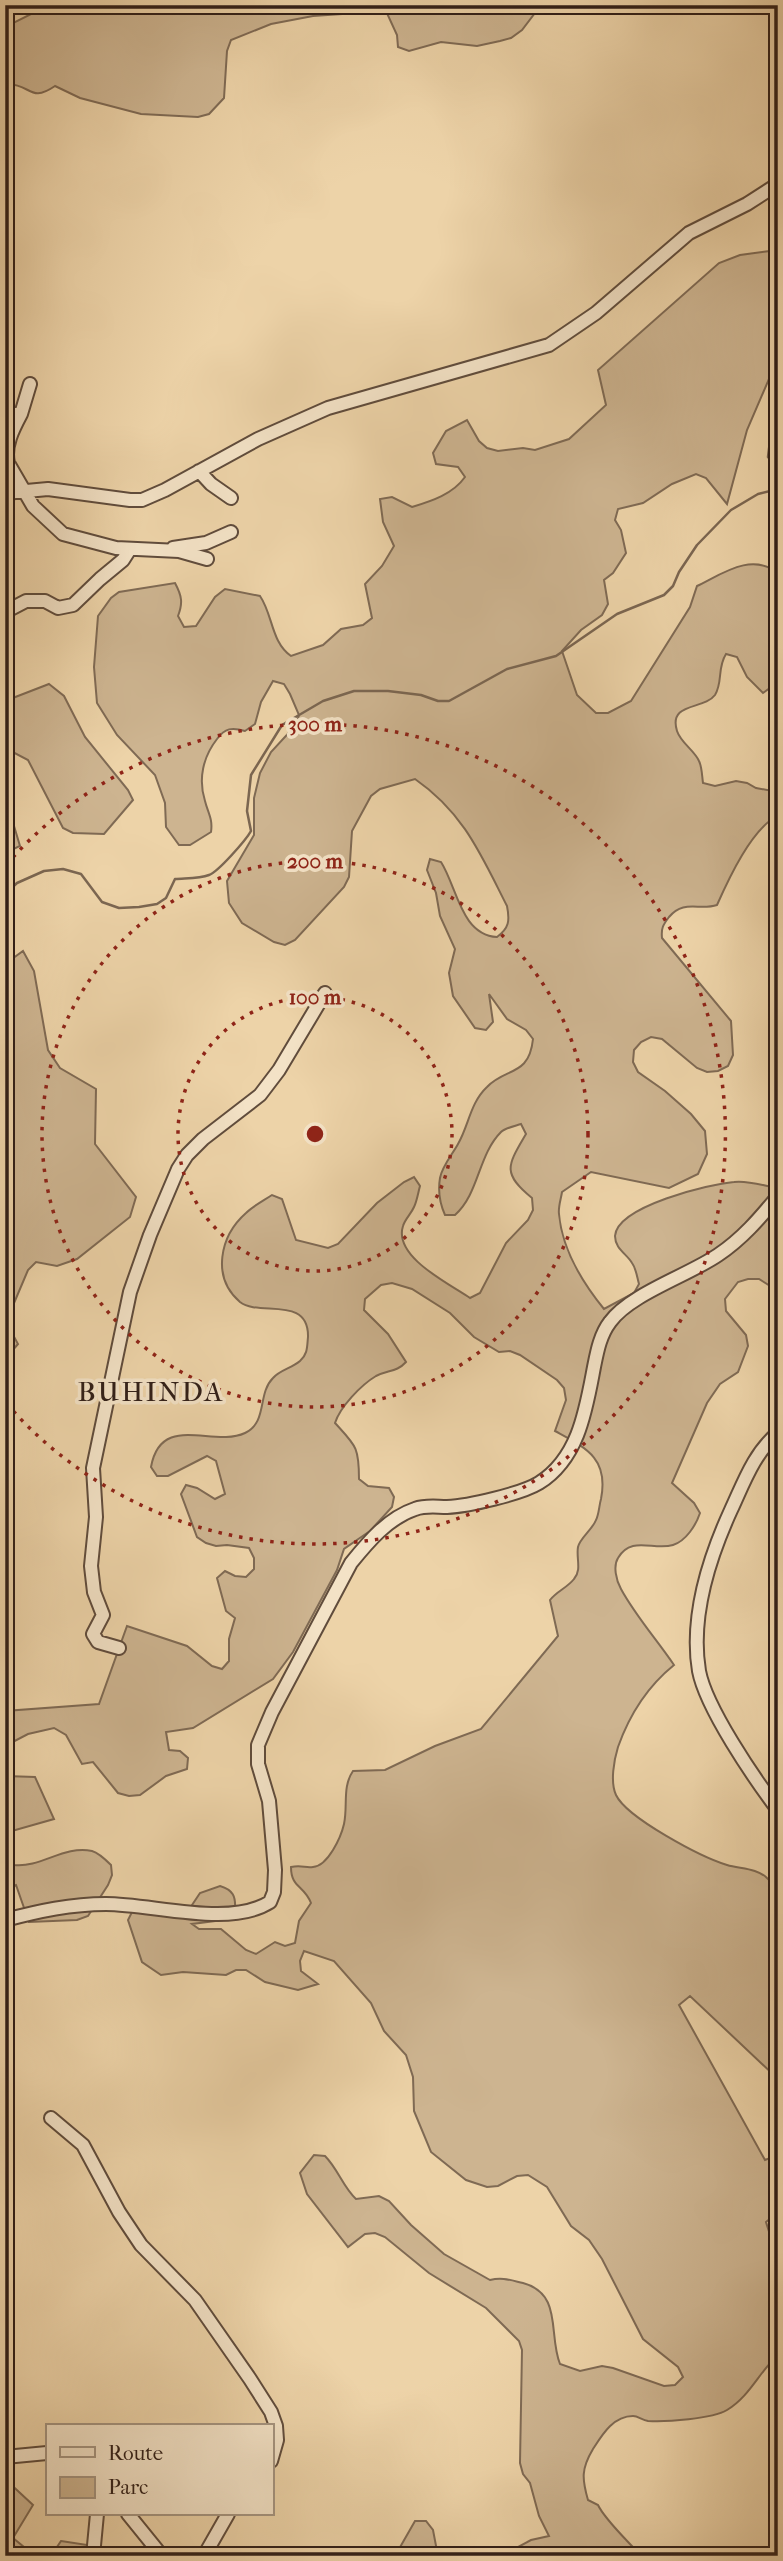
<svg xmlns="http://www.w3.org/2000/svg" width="783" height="2561" font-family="'IM FELL French Canon',serif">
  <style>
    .green { fill: #cdb490; stroke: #7f6a54; stroke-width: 2 }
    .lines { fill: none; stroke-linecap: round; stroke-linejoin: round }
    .stream { stroke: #7b6651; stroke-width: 2.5 }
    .minor-casing { stroke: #604c3c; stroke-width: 16 }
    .minor { stroke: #f3e2c6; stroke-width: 12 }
    .ring { fill: none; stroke: #8f2418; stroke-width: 3.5; stroke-dasharray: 3.5 7 }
    .labels { text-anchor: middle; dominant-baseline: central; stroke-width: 7; stroke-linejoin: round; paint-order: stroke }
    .quarter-label { font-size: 28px; letter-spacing: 2px; fill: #311f18; stroke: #f3e2c6 }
    .centre { fill: #8f2418; stroke: #f3e2c6; stroke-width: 3.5 }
    .ring-label { font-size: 21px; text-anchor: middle; font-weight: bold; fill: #8f2418; stroke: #f3e2c6; stroke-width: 7; stroke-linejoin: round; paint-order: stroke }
  </style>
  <rect width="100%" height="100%" fill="#edd3a8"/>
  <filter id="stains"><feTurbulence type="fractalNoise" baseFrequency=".00286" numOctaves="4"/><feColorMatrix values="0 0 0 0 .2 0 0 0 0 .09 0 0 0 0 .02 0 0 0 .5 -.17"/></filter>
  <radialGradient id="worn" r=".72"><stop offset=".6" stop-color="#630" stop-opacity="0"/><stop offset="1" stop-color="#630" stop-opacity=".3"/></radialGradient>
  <path class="green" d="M 49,5 L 541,5 L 522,30 L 511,38 L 500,41 L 477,46 L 441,42 L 409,51 L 398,47 L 397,35 L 386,11 L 313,16 L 271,24 L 231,40 L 227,51 L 224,98 L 209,114 L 198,117 L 141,114 L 80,98 L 55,86 C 30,103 32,85 8,84 L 5,87 L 5,27 Z
    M 778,250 L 778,358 L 747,430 L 727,504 L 706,478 L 696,474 L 672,484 L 643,503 L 618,509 L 615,520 L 621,530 L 626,553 L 613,573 L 604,580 L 608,604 L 602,615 L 581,630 L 562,651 L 577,695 L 596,713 L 608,713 L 631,701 L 690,607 L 697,586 C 722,574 751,552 778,573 L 778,682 L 763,693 L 747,677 L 737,657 L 726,654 C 717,668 723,682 715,695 C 704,710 668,702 677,731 C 681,743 694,750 699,761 C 702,767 702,776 703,783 L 715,786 L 736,781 L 747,783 L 756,788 L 778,792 L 778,815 C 751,830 729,878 717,905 C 699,911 684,899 669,917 C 663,925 661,928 662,938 L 731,1021 L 733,1055 L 728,1066 L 718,1071 L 707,1072 L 697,1068 L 662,1039 L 651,1037 L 641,1042 L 634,1050 L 633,1062 L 638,1072 L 665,1091 L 691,1114 L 705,1131 L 707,1154 L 698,1174 L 669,1188 L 591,1172 L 562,1192 C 561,1199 558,1207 559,1214 C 562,1249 582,1282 604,1309 L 634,1293 L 639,1284 C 637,1277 636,1268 632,1263 C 627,1254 615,1249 615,1236 C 617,1206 710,1184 734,1182 C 748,1180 764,1186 778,1188 L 778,1291 L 759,1279 L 748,1279 L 738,1282 L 725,1299 L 726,1311 L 746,1335 L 748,1346 L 738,1372 L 720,1384 L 707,1403 L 672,1483 L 694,1503 L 700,1513 C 696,1525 686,1541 673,1545 C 654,1551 631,1535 618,1558 C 613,1566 616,1580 621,1589 C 635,1615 657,1640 674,1665 C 648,1686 629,1716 618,1747 C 614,1760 610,1782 616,1795 C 627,1818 701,1857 727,1865 C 740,1869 757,1868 767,1878 C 772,1882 775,1891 778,1896 L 778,2079 L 690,1996 L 679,2005 L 765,2160 L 778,2155 L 778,2212 L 766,2222 L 778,2260 L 778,2355 C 759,2372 750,2396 727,2410 C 712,2419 666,2422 648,2421 C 642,2420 638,2416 633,2416 C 613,2416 602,2435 593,2449 C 581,2469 582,2479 588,2500 L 598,2505 C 605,2520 629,2542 641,2556 L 516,2556 L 516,2548 L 531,2540 L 549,2536 L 539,2516 L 530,2483 L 523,2474 L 520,2463 L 522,2350 L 519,2341 L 486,2308 L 429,2273 L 385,2237 L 375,2233 L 365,2234 L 348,2247 L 307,2194 L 300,2173 L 314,2155 L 325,2156 C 338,2169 343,2187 356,2199 L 379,2196 L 389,2201 L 411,2225 L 444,2254 L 490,2280 C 502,2277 510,2280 523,2283 C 563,2294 548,2334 560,2364 L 580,2371 L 602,2366 L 613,2368 L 664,2386 L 675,2385 L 683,2377 L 678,2367 L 643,2339 L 602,2259 L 589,2240 L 571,2226 L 547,2187 L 528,2175 L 517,2176 L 498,2186 L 487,2187 L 466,2180 L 431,2152 L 414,2111 L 413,2077 L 406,2055 L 384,2031 L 371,2003 L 334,1961 L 304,1951 L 300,1961 L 301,1971 L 318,1984 L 298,1990 L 265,1982 L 246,1970 L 236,1970 L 226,1975 L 183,1972 L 161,1975 L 142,1962 L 128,1920 L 133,1910 L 188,1911 L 200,1893 L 220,1886 C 233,1890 236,1896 235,1910 L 223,1920 L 192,1924 L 199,1929 L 221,1929 L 246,1950 L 256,1954 L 275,1942 L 285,1946 L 295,1943 L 299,1921 L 311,1903 C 304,1885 291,1888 291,1867 C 302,1865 305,1868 313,1867 C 328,1866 341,1837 344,1824 C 348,1806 342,1787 353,1771 L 385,1770 L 435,1746 L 481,1729 L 558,1636 L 550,1600 C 557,1591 567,1588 574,1579 C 582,1570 576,1558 578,1547 C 580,1538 592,1530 596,1520 C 599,1514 599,1506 601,1499 C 609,1458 586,1448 555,1431 L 566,1400 L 564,1388 L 557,1380 L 520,1355 L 510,1351 L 499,1352 L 474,1337 L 450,1313 L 412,1289 L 392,1283 L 381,1285 L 365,1299 L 364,1310 L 388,1334 L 406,1362 C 397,1372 388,1370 376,1376 C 361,1385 340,1407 335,1423 C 356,1446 359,1447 359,1479 L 368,1486 L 389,1488 L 394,1497 L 392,1507 L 370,1531 L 344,1549 L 337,1570 L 293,1652 L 273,1679 L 193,1728 L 166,1732 L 169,1750 L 180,1751 L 188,1758 L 187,1769 L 166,1776 L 140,1795 L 129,1796 L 118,1793 L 93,1762 L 82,1764 L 66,1735 L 54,1728 L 28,1734 L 5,1746 L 5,1711 L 99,1704 L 127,1626 L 187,1646 L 212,1666 L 222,1669 L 229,1661 L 229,1639 L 235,1618 L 226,1611 L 217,1578 L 225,1571 L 235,1576 L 246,1577 L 254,1569 L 254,1558 L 249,1548 L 227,1545 L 216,1546 L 206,1543 L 197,1537 L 181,1494 L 186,1485 L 197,1488 L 215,1499 L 225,1494 L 216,1461 L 207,1456 L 168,1476 L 157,1476 L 151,1467 C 161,1412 213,1448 245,1433 C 268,1422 257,1394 273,1378 C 280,1370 292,1368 300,1361 C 308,1354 307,1346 308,1337 C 309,1295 259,1317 240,1302 C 211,1277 220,1236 246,1213 C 253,1206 263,1201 272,1195 L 282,1199 L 296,1240 L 328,1248 L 338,1244 L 377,1203 L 404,1182 L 414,1177 L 420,1186 C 418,1193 417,1201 414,1207 C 411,1214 405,1219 403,1226 C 393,1257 450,1284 470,1298 L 480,1293 L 506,1243 L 528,1220 L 533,1210 L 532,1198 C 501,1173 508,1165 526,1134 L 521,1124 C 515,1126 505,1128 501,1132 C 478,1155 479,1194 455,1215 L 445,1215 C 440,1204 438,1190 440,1178 C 442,1166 452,1155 458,1144 C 469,1125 470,1103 487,1087 C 506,1067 529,1077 533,1039 L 526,1030 L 507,1019 L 489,994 L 493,1022 L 486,1030 L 475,1028 L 453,996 L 449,973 L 455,949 L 440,916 L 436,893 L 427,870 L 430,859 L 441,862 C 457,887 461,935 497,937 C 509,928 510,921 507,906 C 481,855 464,813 415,779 L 380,789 L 371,796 L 352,831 L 349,877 L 344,887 L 295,940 L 285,945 L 274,942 L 242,923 L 229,903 L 227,881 L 254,835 L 254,798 L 260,773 L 271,752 L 296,725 L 299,715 L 290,694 L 284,684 L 273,681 L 261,702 L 255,724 L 245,731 C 232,727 225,728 217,739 C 203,757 198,779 205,801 C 208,813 213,819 211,832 L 190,845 L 179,845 L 166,827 L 165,803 L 155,775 L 117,735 L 97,703 L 94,667 L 98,616 L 111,598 L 119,592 L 175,583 C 182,596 183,603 178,616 L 184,627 L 196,626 L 215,597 L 225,589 L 260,596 C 273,615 271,642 291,656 L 323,645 L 341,629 L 363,625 L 372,618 L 365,584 L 382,566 L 394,546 L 383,522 L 380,499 L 392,497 L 412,507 C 432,501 453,494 465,477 L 458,467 L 436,464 L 433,453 L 446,431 L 467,420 L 479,441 L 487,448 L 498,451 L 523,448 L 535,450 L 569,439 L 606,405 L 598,370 L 719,263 L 740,255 Z
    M 49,684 L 64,696 L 85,737 L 128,790 L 133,800 L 104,834 L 73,833 L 63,828 L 28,760 L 9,750 L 5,765 L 5,701 Z
    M 5,796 L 20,846 L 5,853 Z
    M 23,951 L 34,971 L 48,1050 L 60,1068 L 96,1089 L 95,1144 L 136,1197 L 130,1217 L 77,1259 L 57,1266 L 36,1262 L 28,1270 L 6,1322 L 18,1344 L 5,1359 L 5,964 Z
    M 5,1776 L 35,1777 L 54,1819 L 5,1833 Z
    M 5,1844 L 14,1865 C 41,1868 64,1845 92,1851 C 99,1853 106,1860 111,1865 L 112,1875 L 108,1885 L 88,1916 L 77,1920 L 29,1922 L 16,1885 L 5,1889 Z
    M 5,2479 L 33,2505 L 13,2538 L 35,2556 L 5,2556 Z
    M 415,2521 L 426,2521 L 433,2530 L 437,2551 L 451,2556 L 395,2556 Z
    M 61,2541 L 94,2546 L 93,2556 L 51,2556 Z"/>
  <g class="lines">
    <path class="stream" d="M 16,6 L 16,5
      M 778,429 L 770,441 L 768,457 L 778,469
      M 5,894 L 17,883 L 44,871 L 63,869 L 81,874 L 102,902 L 119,908 L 139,907 L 157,904 L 166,898 L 175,879 C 185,878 199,879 209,875 C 218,872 246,840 251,831 L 247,811 L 251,775 L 282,725 L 323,701 L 354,691 L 388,691 L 421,695 L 438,701 L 449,701 L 507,669 L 556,656 L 617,614 L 664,595 L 673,586 L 679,572 L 697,545 L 731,510 L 758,494 L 778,489"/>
    <defs>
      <path id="minor" d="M 5,414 L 21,414 L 30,384
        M 21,414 C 13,429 4,446 8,463 L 33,506 L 63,534 L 116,548 L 179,551 L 207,559
        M 199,471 L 211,484 L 231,498
        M 5,493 L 48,489 L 130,500 L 142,500 L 165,490 L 258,439 L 328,408 L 549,345 L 596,313 L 689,233 L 747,204 L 778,184
        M 173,548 L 206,543 L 231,532
        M 5,612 L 26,601 L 45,601 L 58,608 L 73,605 L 100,579 L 123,560 L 130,549
        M 778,1433 C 754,1453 744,1482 731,1510 C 709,1558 690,1617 699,1671 C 706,1708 754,1778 778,1810
        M 119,1648 L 98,1642 L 93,1634 L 103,1615 L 94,1592 L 91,1566 L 96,1517 L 93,1468 L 130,1292 L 150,1235 L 178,1169 L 187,1155 L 203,1139 L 260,1095 L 279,1070 L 325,993
        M 5,1920 C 39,1911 71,1904 106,1904 C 153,1904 229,1928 270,1902 L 274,1892 L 275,1870 L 269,1801 L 258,1764 L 258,1745 L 272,1712 L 351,1563 C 368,1542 388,1518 415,1509 C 426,1505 436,1507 447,1507 C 468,1506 521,1494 539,1483 C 579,1458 586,1409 594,1367 C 597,1352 600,1335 610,1322 C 630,1294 689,1275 718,1255 C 742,1239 760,1218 778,1196
        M 51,2118 L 83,2145 L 119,2212 L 141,2245 L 195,2300 L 250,2379 L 271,2412 L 276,2426 L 277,2440 L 271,2461
        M 5,2457 L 47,2453
        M 128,2514 L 162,2556
        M 93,2556 L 97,2514
        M 204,2556 L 228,2514
        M 715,2556 L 763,2556"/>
    </defs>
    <use href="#minor" class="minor-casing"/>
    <use href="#minor" class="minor"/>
  </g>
  <g class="ring">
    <circle cx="315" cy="1134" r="137"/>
    <circle cx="315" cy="1134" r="273"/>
    <path d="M6 865A410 410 0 1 1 6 1403"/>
  </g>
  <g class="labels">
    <g class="quarter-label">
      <text x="151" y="1391">BUHINDA</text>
    </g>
  </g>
  <circle cx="315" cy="1134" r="10" class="centre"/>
  <g class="ring-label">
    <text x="315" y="731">300 m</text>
    <text x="315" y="868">200 m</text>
    <text x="315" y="1004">100 m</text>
  </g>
  <rect width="783" height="2561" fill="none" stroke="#edd3a8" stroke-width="28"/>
  <rect x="7" y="7" width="769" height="2547" fill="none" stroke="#311f18" stroke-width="3.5"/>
  <rect x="14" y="14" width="755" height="2533" fill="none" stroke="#311f18" stroke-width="2"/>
  <rect x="46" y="2424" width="228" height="91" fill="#f3e2c6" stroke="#a59480" stroke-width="2"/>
  <rect x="60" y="2447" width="35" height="10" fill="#f3e2c6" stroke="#a59480" stroke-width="2"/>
  <text x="108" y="2460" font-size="21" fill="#311f18">Route</text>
  <rect x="60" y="2477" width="35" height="21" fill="#cdb490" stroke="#a59480" stroke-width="2"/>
  <text x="108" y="2494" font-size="21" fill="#311f18">Parc</text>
  <rect width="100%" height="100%" filter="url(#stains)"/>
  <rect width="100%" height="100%" fill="url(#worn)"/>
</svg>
